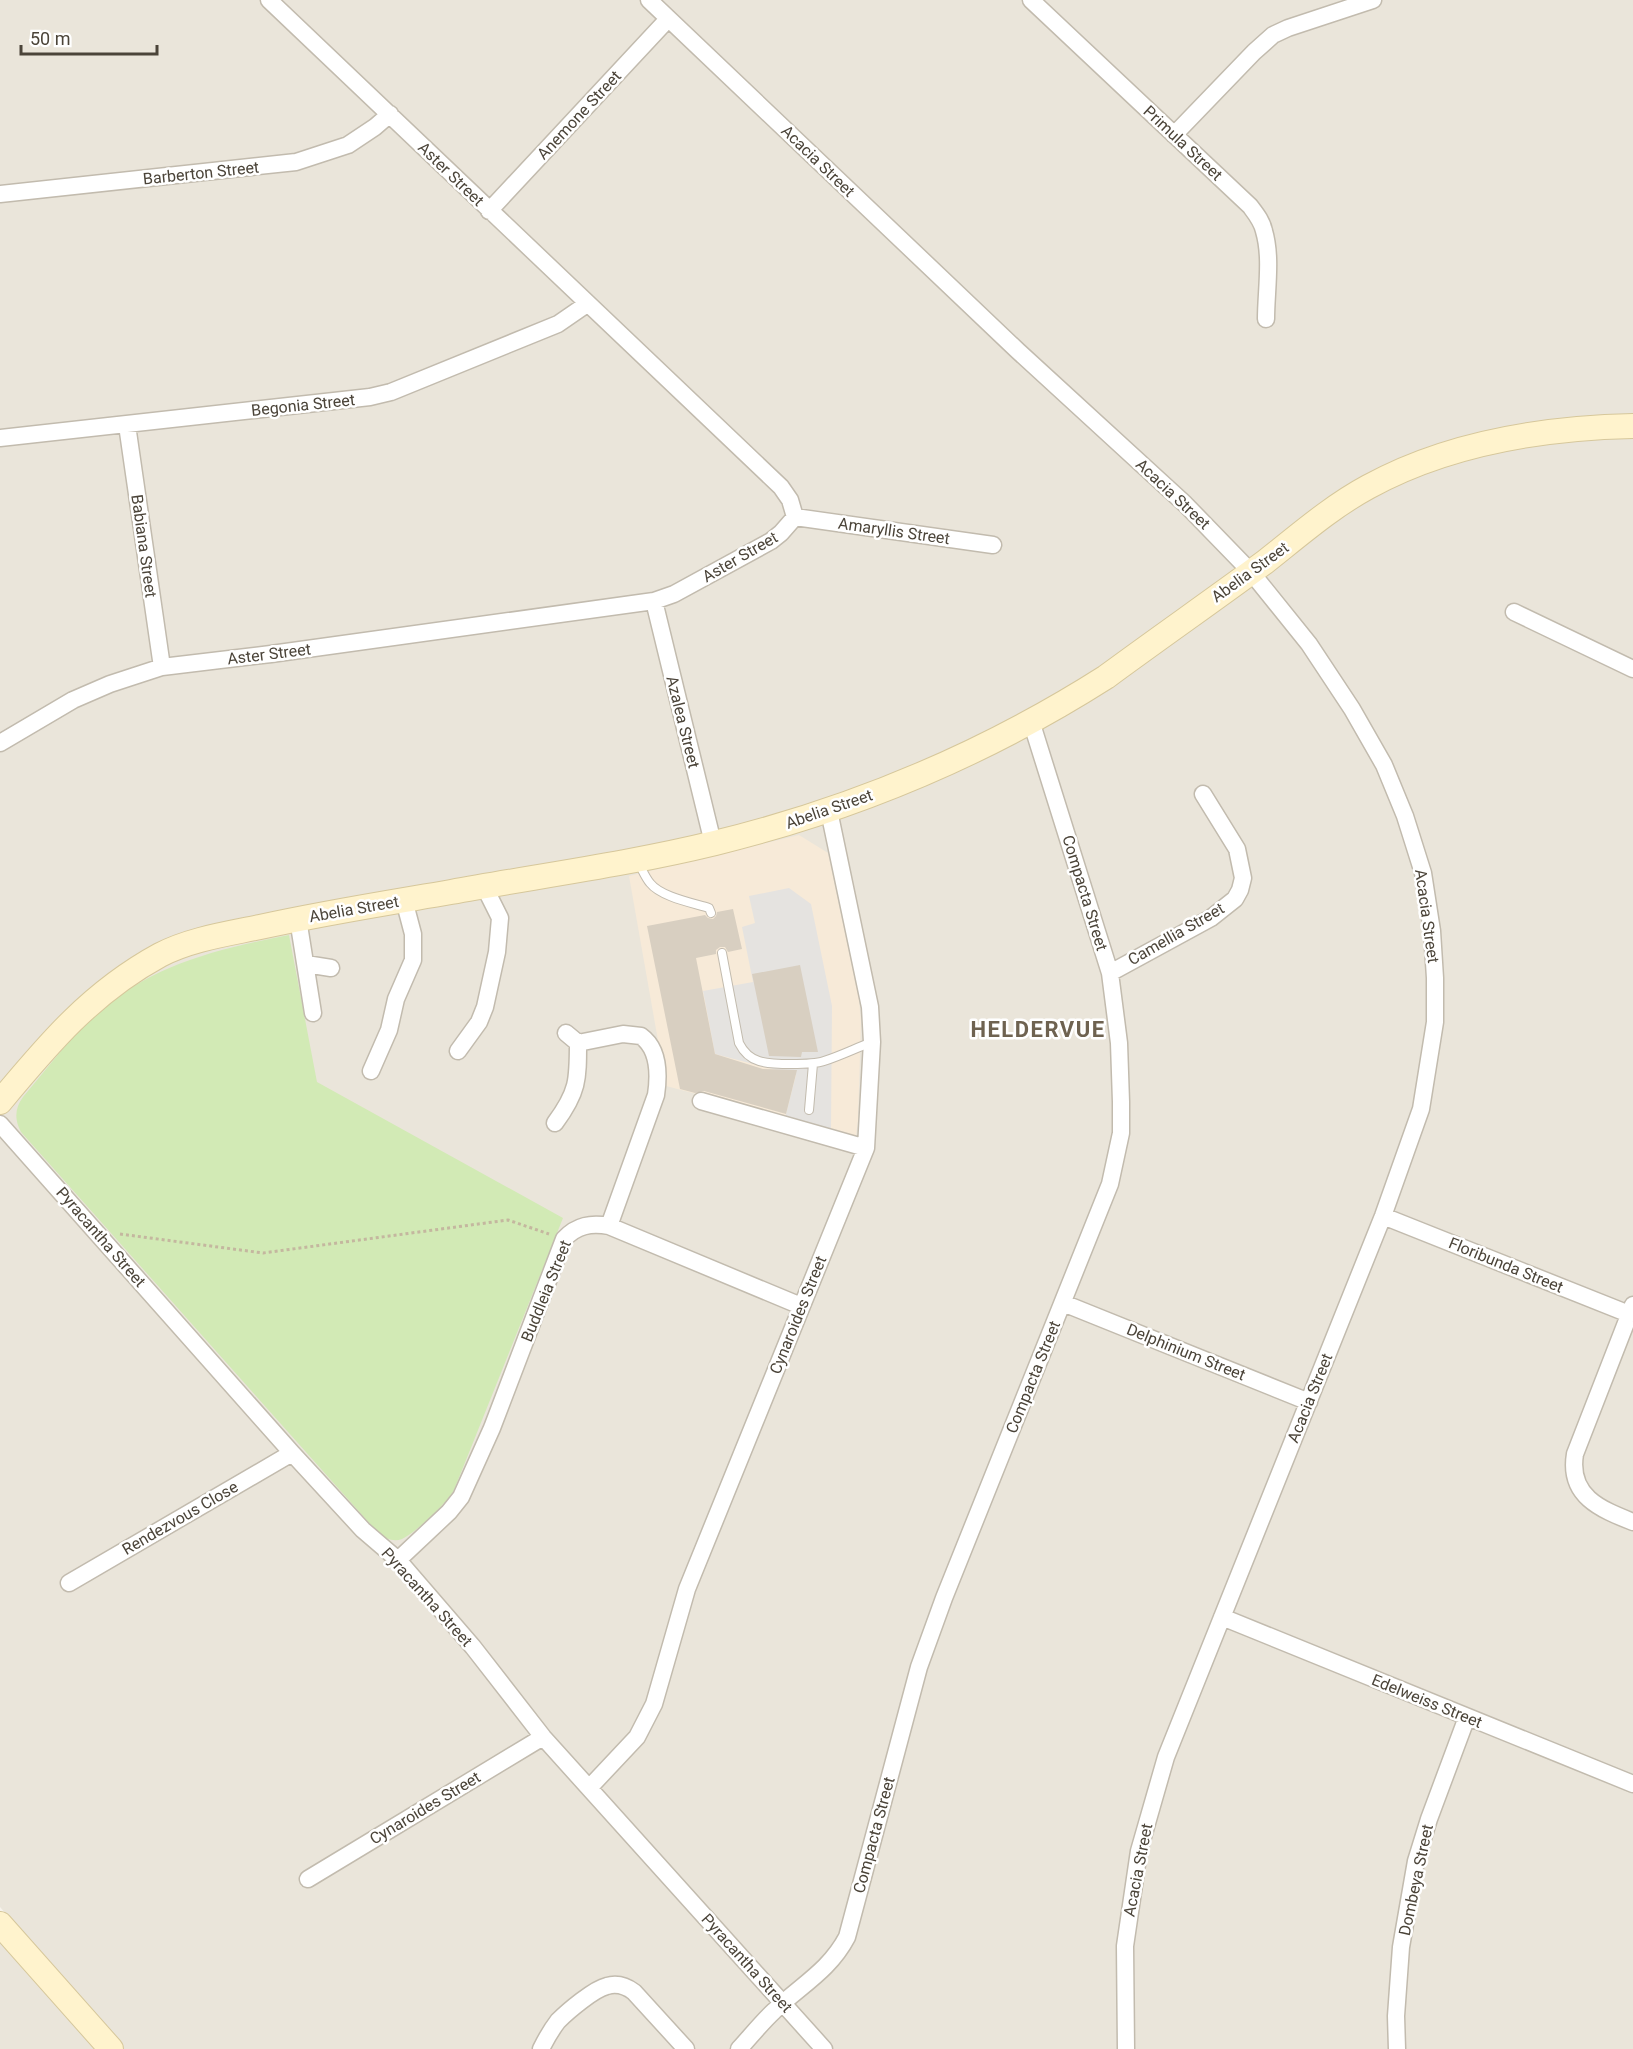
<svg xmlns="http://www.w3.org/2000/svg" width="1633" height="2049" font-family="Roboto,sans-serif">
  <style>
    .residential { fill: #eae5da }
    .commercial { fill: #f7ead8 }
    .green { fill: #d2eab5 }
    .parking { fill: #e5e3e0 }
    .building { fill: #d8cfc1 }
    .lines { fill: none; stroke-linecap: round; stroke-linejoin: round }
    .lane-casing { stroke: #c2bbae; stroke-width: 10 }
    .street-casing { stroke: #c2bbae; stroke-width: 19 }
    .secondary-casing { stroke: #d6c79b; stroke-width: 26 }
    .path { stroke: #c4b79f; stroke-width: 3; stroke-dasharray: 3 3; stroke-linecap: butt }
    .lane { stroke: #fff; stroke-width: 8 }
    .street { stroke: #fff; stroke-width: 16 }
    .secondary { stroke: #fff3cd; stroke-width: 24 }
    .labels { text-anchor: middle; dominant-baseline: central; stroke-width: 5; stroke-linejoin: round; paint-order: stroke }
    .street-label { font-size: 16px; fill: #4b4439; stroke: #fff }
    .district-label { font-size: 22px; font-weight: bold; letter-spacing: 1.5px; fill: #6e6250; stroke: #fff }
  </style>
  <rect width="100%" height="100%" fill="#f6f3ec"/>
  <path class="residential" d="M 0,0 L 1633,0 L 1633,2049 L 124,2049 L 0,1907 Z
    M 0,1937 L 98,2049 L 0,2049 Z"/>
  <path class="commercial" d="M 799,835 L 828,853 L 859,999 L 861,1022 L 858,1120 L 856,1136 L 666,1086 L 629,876 Z"/>
  <path class="green" d="M 289,935 L 317,1082 L 563,1218 L 454,1490 C 448,1502 414,1534 402,1539 C 394,1542 386,1539 379,1534 L 21,1132 C 14,1119 15,1108 23,1097 C 46,1070 67,1041 93,1017 C 149,965 217,949 289,935 Z"/>
  <path class="parking" d="M 789,888 L 811,904 L 832,1006 L 831,1130 L 785,1118 L 796,1075 L 715,1054 L 703,991 L 753,982 L 742,927 L 755,923 L 749,896 Z"/>
  <path class="building" d="M 733,909 L 742,949 L 728,952 L 725,947 L 720,947 L 716,950 L 716,954 L 696,958 L 715,1054 L 763,1069 L 797,1070 L 786,1114 L 704,1091 L 695,1093 L 680,1089 L 647,926 L 705,915 L 708,918 L 713,919 L 716,916 L 717,912 Z
    M 800,965 L 818,1052 L 802,1052 L 801,1057 L 769,1056 L 752,974 Z"/>
  <g class="lines">
    <defs>
      <path id="lane" d="M 638,862 C 642,869 645,877 650,883 C 661,897 693,903 709,908 L 711,913
        M 722,953 L 739,1043 C 743,1051 749,1058 759,1061 C 771,1065 812,1065 824,1061 C 840,1056 856,1048 872,1042
        M 809,1110 L 813,1064"/>
      <path id="street" d="M 649,0 L 1018,351 L 1185,504 L 1251,572 L 1309,644 L 1352,709 L 1384,765 L 1405,816 L 1423,873 L 1432,931 L 1435,978 L 1435,1022 L 1421,1109 L 1383,1216 L 1166,1757 L 1139,1851 L 1125,1946 L 1126,2049
        M 1031,0 L 1250,206 C 1256,214 1262,221 1264,231 C 1272,258 1266,291 1266,319
        M 1174,135 L 1254,52 L 1273,35 L 1288,28 L 1373,0
        M 0,194 L 296,162 L 348,145 L 375,127 L 390,114
        M 489,211 L 668,19
        M 127,425 L 162,667
        M 0,438 L 370,397 L 391,392 L 558,324 L 587,304
        M 795,517 L 993,545
        M 654,601 L 713,843
        M 1514,612 L 1633,669
        M 0,743 L 73,700 L 110,684 L 162,667 L 271,654 L 654,601 L 674,594 L 771,541 L 781,533 L 795,517 L 790,500 L 781,487 L 269,0
        M 298,919 L 313,1013
        M 306,964 L 331,968
        M 1110,973 L 1211,918 L 1235,899 L 1240,890 L 1243,878 L 1237,849 L 1203,794
        M 566,1033 L 578,1043 L 623,1034 L 641,1036 C 659,1049 659,1075 656,1095 L 609,1226
        M 458,1051 L 479,1022 L 485,1007 L 497,952 L 500,918 L 484,886
        M 371,1071 L 389,1030 L 396,999 L 413,960 L 413,934 L 404,900
        M 701,1101 L 866,1148
        M 555,1123 C 578,1092 578,1080 578,1043
        M 0,1124 L 292,1453 L 363,1530 L 398,1560 L 473,1647 L 543,1737 L 824,2049
        M 1383,1216 L 1629,1314
        M 1063,1303 L 1309,1402
        M 1633,1305 L 1575,1454 C 1568,1496 1600,1509 1633,1522
        M 398,1560 L 449,1512 L 461,1497 L 492,1428 L 564,1239 C 577,1225 591,1223 609,1226 L 801,1306
        M 69,1583 L 292,1453
        M 1222,1617 L 1633,1784
        M 590,1787 L 637,1737 L 654,1704 L 687,1589 L 866,1148 L 872,1042 L 870,1007 L 829,811
        M 308,1879 L 543,1737
        M 541,2049 C 546,2039 551,2030 558,2021 C 568,2011 594,1989 607,1986 C 617,1983 626,1986 634,1992 L 686,2049
        M 739,2049 C 751,2036 762,2022 774,2011 C 801,1985 829,1971 847,1937 L 919,1667 L 944,1598 L 1110,1184 L 1121,1133 L 1121,1102 L 1119,1043 L 1110,973 L 1031,721
        M 1397,2049 L 1396,2016 L 1401,1947 L 1416,1861 L 1429,1819 L 1467,1717"/>
      <path id="secondary" d="M 0,1102 C 49,1043 92,992 160,955 C 191,939 227,934 260,927 C 323,913 387,903 451,892 C 539,876 629,864 715,843 C 854,809 985,754 1106,677 C 1159,638 1212,601 1265,562 C 1298,536 1331,507 1368,487 C 1448,443 1543,428 1633,426
        M 0,1924 L 111,2049"/>
    </defs>
    <use href="#lane" class="lane-casing"/>
    <use href="#street" class="street-casing"/>
    <use href="#secondary" class="secondary-casing"/>
    <path class="path" d="M 120,1234 L 263,1253 L 508,1220 L 549,1234"/>
    <use href="#lane" class="lane"/>
    <use href="#street" class="street"/>
    <use href="#secondary" class="secondary"/>
  </g>
  <g class="labels">
    <g class="street-label">
      <text transform="translate(579 115) rotate(-47)">Anemone Street</text>
      <text transform="translate(1183 143) rotate(43)">Primula Street</text>
      <text transform="translate(818 161) rotate(44)">Acacia Street</text>
      <text transform="translate(201 173) rotate(-6)">Barberton Street</text>
      <text transform="translate(451 174) rotate(44)">Aster Street</text>
      <text transform="translate(303 405) rotate(-6)">Begonia Street</text>
      <text transform="translate(1173 494) rotate(43)">Acacia Street</text>
      <text transform="translate(894 531) rotate(8)">Amaryllis Street</text>
      <text transform="translate(144 546) rotate(82)">Babiana Street</text>
      <text transform="translate(740 557) rotate(-30)">Aster Street</text>
      <text transform="translate(1250 572) rotate(-36)">Abelia Street</text>
      <text transform="translate(269 654) rotate(-7)">Aster Street</text>
      <text transform="translate(683 722) rotate(76)">Azalea Street</text>
      <text transform="translate(829 809) rotate(-19)">Abelia Street</text>
      <text transform="translate(1085 893) rotate(73)">Compacta Street</text>
      <text transform="translate(354 909) rotate(-10)">Abelia Street</text>
      <text transform="translate(1427 916) rotate(82)">Acacia Street</text>
      <text transform="translate(1176 934) rotate(-30)">Camellia Street</text>
      <text transform="translate(101 1237) rotate(49)">Pyracantha Street</text>
      <text transform="translate(1506 1265) rotate(22)">Floribunda Street</text>
      <text transform="translate(546 1291) rotate(-68)">Buddleia Street</text>
      <text transform="translate(798 1315) rotate(-68)">Cynaroides Street</text>
      <text transform="translate(1186 1352) rotate(22)">Delphinium Street</text>
      <text transform="translate(1033 1377) rotate(-68)">Compacta Street</text>
      <text transform="translate(1310 1398) rotate(-68)">Acacia Street</text>
      <text transform="translate(180 1518) rotate(-30)">Rendezvous Close</text>
      <text transform="translate(427 1597) rotate(48)">Pyracantha Street</text>
      <text transform="translate(1427 1701) rotate(22)">Edelweiss Street</text>
      <text transform="translate(425 1808) rotate(-31)">Cynaroides Street</text>
      <text transform="translate(874 1835) rotate(-75)">Compacta Street</text>
      <text transform="translate(1138 1870) rotate(-79)">Acacia Street</text>
      <text transform="translate(1416 1880) rotate(-78)">Dombeya Street</text>
      <text transform="translate(747 1963) rotate(48)">Pyracantha Street</text>
    </g>
    <g class="district-label">
      <text x="1038" y="1029">HELDERVUE</text>
    </g>
  </g>
  <path d="M21 45v9h136v-9" fill="none" stroke="#4b4439" stroke-width="3"/>
  <text x="30" y="45" font-size="18" fill="#4b4439" stroke="#ffffff" stroke-width="4.5" paint-order="stroke">50 m</text>
</svg>
